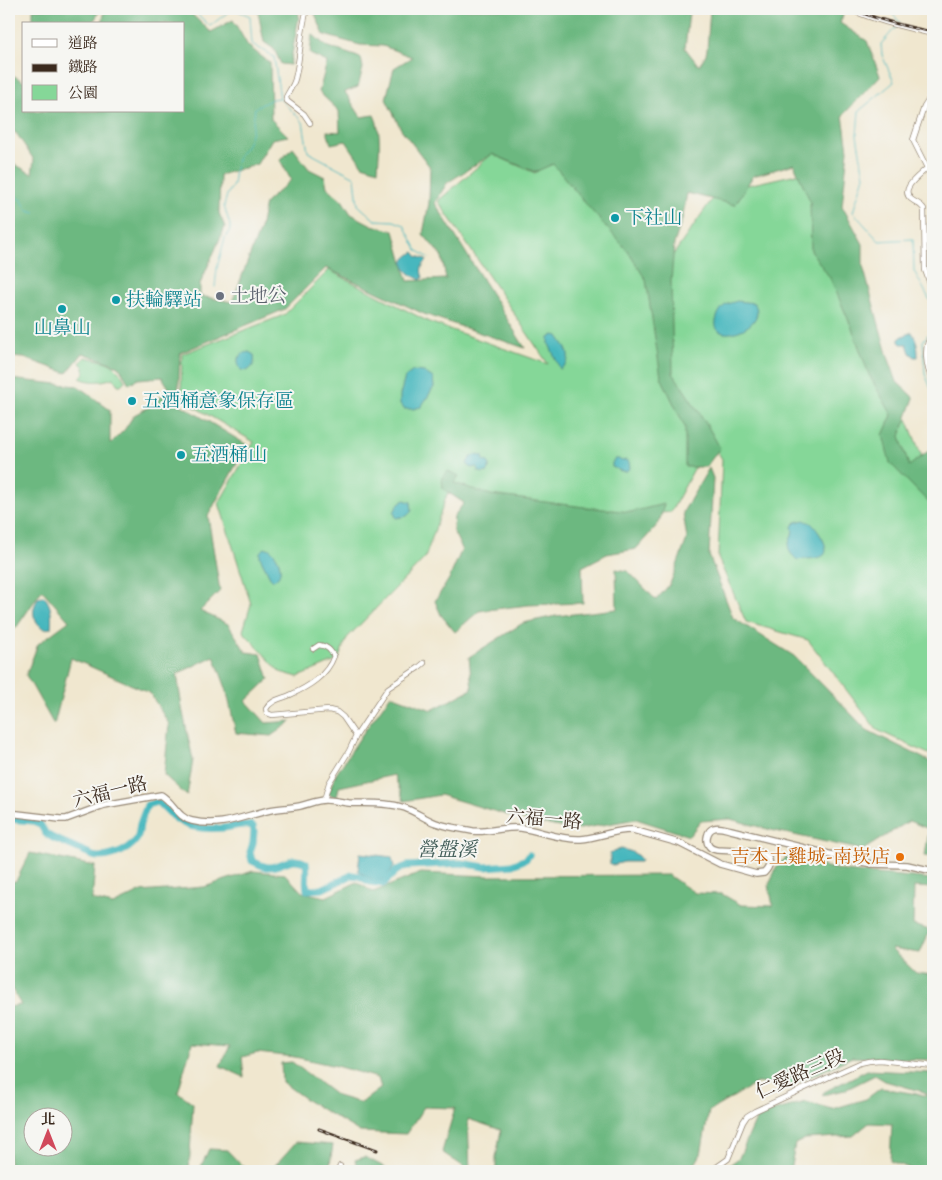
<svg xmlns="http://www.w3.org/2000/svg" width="942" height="1180" font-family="Alegreya,'Noto Serif TC',serif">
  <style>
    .green { fill: #85d798; stroke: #60805b }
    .forest { fill: #6cb880; stroke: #54714f; fill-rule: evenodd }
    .water { fill: #47b7be; stroke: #41706e }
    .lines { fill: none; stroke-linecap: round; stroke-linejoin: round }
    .stream { stroke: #47b7be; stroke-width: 1 }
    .river { stroke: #47b7be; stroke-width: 7 }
    .minor-casing { stroke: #968876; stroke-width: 6 }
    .tertiary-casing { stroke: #968876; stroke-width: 8 }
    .minor { stroke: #fff; stroke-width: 4.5 }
    .tertiary { stroke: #fff; stroke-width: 5.5 }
    .rail-casing { stroke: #3b2a1e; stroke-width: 3 }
    .rail { stroke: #f6f6f2; stroke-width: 1; stroke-dasharray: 4; stroke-linecap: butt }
    .culture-dot { fill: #0f9aa8; stroke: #f6f6f2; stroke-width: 2 }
    .worship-dot { fill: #6b7280; stroke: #f6f6f2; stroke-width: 2 }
    .food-dot { fill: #e8710a; stroke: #f6f6f2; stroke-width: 2 }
    .labels { text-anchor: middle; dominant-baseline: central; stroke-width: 4; stroke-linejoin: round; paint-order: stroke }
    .culture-label { font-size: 19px; fill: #0d838f; stroke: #f6f6f2; text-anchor: start }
    .worship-label { font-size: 19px; fill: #5b616d; stroke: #f6f6f2; text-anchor: start }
    .street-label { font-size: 19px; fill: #3b2a1e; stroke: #f6f6f2 }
    .food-label { font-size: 19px; fill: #c56008; stroke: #f6f6f2; text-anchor: end }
    .water-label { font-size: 20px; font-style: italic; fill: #3f5b56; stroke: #f6f6f2 }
  </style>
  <rect width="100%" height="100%" fill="#f6f6f2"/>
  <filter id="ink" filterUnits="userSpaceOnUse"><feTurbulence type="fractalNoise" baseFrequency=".02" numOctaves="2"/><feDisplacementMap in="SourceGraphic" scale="10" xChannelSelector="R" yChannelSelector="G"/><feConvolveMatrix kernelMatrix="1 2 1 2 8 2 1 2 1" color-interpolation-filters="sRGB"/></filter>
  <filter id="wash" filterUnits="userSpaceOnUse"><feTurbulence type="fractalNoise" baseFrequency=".0096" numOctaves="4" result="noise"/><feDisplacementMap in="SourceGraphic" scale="20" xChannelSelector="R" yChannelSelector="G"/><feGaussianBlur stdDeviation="1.12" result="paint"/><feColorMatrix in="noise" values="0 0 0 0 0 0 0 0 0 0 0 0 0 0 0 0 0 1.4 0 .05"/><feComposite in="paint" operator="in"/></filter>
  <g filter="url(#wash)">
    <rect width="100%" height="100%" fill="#f0e7cf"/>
    <path class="green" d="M 492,154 L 535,173 L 558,156 L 658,273 L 666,376 L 702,454 L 671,512 L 614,518 L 447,494 L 425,558 L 347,638 L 338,660 L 298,677 L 280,672 L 243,631 L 251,604 L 219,503 L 254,442 L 181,399 L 182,354 L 284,315 L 329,270 L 429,322 L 548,364 L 438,201 Z
      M 810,171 L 933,485 L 933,756 L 877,730 L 808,640 L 746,622 L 718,558 L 722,459 L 670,376 L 664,268 L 717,192 Z
      M 85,357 C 106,362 114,360 125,381 L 121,385 L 118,385 L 113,378 C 103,382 90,383 80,378 L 84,373 L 84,367 L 80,363 Z"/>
    <path class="forest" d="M 33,9 L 101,9 L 92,24 L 33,24 Z
      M 105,9 L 186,9 L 211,32 L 233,20 L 248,46 L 270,63 L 271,119 L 288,136 L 272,139 L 257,164 L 220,175 L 219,213 L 225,227 L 200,284 L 200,296 L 232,302 L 260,229 L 265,203 L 291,180 L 280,160 L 293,148 L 309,169 L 325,177 L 327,187 L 342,200 L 351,214 L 372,225 L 394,231 L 408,281 L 446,279 L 442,257 L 423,234 L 429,203 L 430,167 L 401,129 L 386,99 L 394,68 L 412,57 L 383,46 L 360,45 L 324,35 L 313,9 L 629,9 L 634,13 L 642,9 L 678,9 L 689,13 L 685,48 L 699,66 L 706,54 L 707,50 L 710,9 L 835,9 L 844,12 L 840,23 L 867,41 L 880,76 L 843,115 L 848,150 L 842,206 L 863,244 L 863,266 L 887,354 L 897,382 L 914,398 L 900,436 L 909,466 L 931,449 L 933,452 L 933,507 L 890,463 L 883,435 L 892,415 L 869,375 L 852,328 L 830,278 L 811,251 L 810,201 L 794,164 L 753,176 L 735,205 L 687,193 L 682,220 L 674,244 L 671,281 L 673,373 L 706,423 L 720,448 L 706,467 L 685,467 L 685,427 L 661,377 L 646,280 L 627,250 L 591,210 L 553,164 L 535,172 L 492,154 L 447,183 L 435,203 L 525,348 L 424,314 L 326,268 L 285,309 L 180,353 L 178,403 L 247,445 L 208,516 L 220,591 L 200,611 L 228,624 L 246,652 L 261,654 L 269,679 L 246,701 L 266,723 L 292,721 L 271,736 L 236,733 L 226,688 L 214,656 L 177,674 L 182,708 L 193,760 L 187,796 L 164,775 L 169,724 L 150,693 L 71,658 L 54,725 L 26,675 L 38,644 L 69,621 L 42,590 L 16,628 L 9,634 L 9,379 L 78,386 L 110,410 L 110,444 L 125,429 L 134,415 L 153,405 L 169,388 L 162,377 L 138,379 L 129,384 L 119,366 L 83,353 L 67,373 L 24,358 L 9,357 L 9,161 L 32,174 L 34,160 L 17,134 L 9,128 L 9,93 L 11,74 L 24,82 L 24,111 L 184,111 L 184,24 L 102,24 Z
      M 248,9 L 298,9 L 299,16 L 290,65 L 281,64 L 274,49 L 264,42 L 258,12 Z
      M 312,34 L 326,46 L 361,58 L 363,68 L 358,87 L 345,92 L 361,117 L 374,115 C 382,131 379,152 378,170 L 362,165 L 346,141 L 331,144 L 327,131 L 340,132 L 339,111 L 319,92 L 327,62 L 310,54 Z
      M 709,468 L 713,478 L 709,555 L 733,618 L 794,656 L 867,730 L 933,763 L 933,857 L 925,856 L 929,829 L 909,821 L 863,850 L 771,830 L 730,819 L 701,821 L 689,836 L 636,819 L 574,830 L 524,820 L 440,795 L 404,801 L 394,775 L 339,787 L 337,797 L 328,794 L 335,776 L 361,736 L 391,695 L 432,710 L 472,689 L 469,657 L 523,623 L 556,616 L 617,609 L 616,569 L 628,571 L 656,600 L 670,584 L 687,539 L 683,512 Z
      M 448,471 L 459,476 L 454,483 L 491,495 L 584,507 L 631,512 L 664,504 L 659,523 L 636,549 L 607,554 L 582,567 L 583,603 L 528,605 L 479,611 L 455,632 L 441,615 L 435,601 L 449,579 L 462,549 L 453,531 L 454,516 L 464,503 L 443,489 L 442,477 Z
      M 30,853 L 95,866 L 92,900 L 113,905 L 140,892 L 204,887 L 253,871 L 285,874 L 302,892 L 326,897 L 357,882 L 373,892 L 421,873 L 488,876 L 668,875 L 695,893 L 722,894 L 741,905 L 773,906 L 769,885 L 777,866 L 786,858 L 845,871 L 933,879 L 933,888 L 914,887 L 913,925 L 930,930 L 920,953 L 891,949 L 916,973 L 933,975 L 933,1060 L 852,1057 L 790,1086 L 757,1083 L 709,1111 L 701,1154 L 691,1171 L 530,1171 L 528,1169 L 517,1171 L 496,1171 L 496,1157 L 501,1130 L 468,1119 L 470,1171 L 442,1152 L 455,1108 L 424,1107 L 406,1134 L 360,1132 L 308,1101 L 282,1082 L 281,1063 L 292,1062 L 337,1096 L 361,1103 L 381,1088 L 378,1078 L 336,1066 L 295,1057 L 257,1053 L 242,1057 L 244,1077 L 220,1066 L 230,1046 L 192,1043 L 178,1092 L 193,1103 L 189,1171 L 9,1171 L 9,1007 L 21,1005 L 9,984 L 9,882 L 16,881 ZM 32,1118 L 62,1118 L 62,1148 L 32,1148 Z
      M 867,1070 L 933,1073 L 933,1171 L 913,1171 L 909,1168 L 890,1161 L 892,1124 L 869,1123 L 853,1136 L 805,1139 L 795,1144 L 790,1171 L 721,1171 L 739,1158 L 758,1115 L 806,1102 L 832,1109 L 866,1099 L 881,1088 L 929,1096 L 924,1092 L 885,1081 L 875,1075 L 845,1090 L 822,1095 L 824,1092 Z
      M 296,1142 L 333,1145 L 329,1171 L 270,1171 Z
      M 209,1149 L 227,1150 L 242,1166 L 269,1171 L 199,1171 Z
      M 365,1157 L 392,1171 L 360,1171 L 355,1160 Z"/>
    <path class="water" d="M 414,252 L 417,256 L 426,259 L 427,261 C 421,266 420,270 423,277 L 421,280 C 414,277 401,269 404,261 C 405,257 411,254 414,252 Z
      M 737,301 L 754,303 C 771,327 711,347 716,321 C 717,316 719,311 723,307 C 727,303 732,303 737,301 Z
      M 912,332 C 917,340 918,347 918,357 L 915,357 L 910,353 L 907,344 L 901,344 L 899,342 L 899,339 L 903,336 Z
      M 554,335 L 558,336 C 565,347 576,359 560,369 L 549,344 L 549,338 Z
      M 249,352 L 254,355 C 255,362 254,367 247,371 L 241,370 L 238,364 L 238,358 L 244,353 Z
      M 413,371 L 424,372 L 433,378 L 434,387 L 421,407 L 413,409 L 404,409 L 400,404 L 400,395 L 405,377 Z
      M 475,455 L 483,456 L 484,461 L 488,462 L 490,465 L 488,472 L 483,473 L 478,471 L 478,468 L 476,467 L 472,468 L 469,467 L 467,463 L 470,458 Z
      M 615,459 L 619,459 L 621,461 L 626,460 L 629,462 L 630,467 L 627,471 L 621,471 L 612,467 L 612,463 Z
      M 404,500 L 411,502 L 412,511 L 407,516 L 396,518 L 394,512 L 398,505 Z
      M 804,520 C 804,520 810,523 811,523 C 817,529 831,548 824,555 C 821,559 802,559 797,560 C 794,557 790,553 789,550 C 786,543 795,536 792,526 L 796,522 Z
      M 268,548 C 278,553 287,575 273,580 L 270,577 L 260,557 L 260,552 L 263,549 Z
      M 44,596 C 52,606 52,616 51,628 L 44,629 C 32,620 31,611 38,598 Z
      M 621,849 C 630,851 636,852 641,860 L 640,862 L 624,862 L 613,865 L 610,864 L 610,853 Z
      M 360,853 L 392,857 L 394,867 L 384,880 C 372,882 368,877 358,871 Z"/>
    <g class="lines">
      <path class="stream" d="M 192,9 L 210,26 L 232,9
        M 234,9 L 250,16 L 252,44 L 274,57 L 280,99 L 303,122 L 308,152 L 355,177 L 358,205 L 375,220 L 394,221 L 404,225 L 417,250 L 429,258
        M 889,9 L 900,23
        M 897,26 L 881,44 L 882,55 L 894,82 L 859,111 L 857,135 L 864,176 L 853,212 L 879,241 L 913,239 L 914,271 L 933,306
        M 9,194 L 21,199 L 28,211 L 36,213
        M 215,287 L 217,268 L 225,238 L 230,230 L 230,225 L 224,206 L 227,195 L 233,185 L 236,162 L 239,155 L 245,148 L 250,138 L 252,129 L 255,108 L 272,99 L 279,98
        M 933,328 L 923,341 L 925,374 L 933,393"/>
      <path class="river" d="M 9,819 L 33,821 L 40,824 L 46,834 L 53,838 L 88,853 C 99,863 129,852 137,839 C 139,835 139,829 140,824 C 142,818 145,811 147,805 L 157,802 C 167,808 171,817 181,822 C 192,829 210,829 223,828 C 233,827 243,823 253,826 L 254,831 L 253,843 L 250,852 L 252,861 C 257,863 262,866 267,867 C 281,868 291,854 306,863 C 308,872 305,881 307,890 L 322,889 L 352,875 L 359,876 L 370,882 L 383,884 C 394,875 392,871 407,866 L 461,863 L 485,867 L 512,865 L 526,859 L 529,855"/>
    </g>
  </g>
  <g filter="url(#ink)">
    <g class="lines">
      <defs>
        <path id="minor" d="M 307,9 C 300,32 301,56 295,79 C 293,86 289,91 286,97 L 287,101 L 304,114 L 310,123
          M 849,9 C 876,21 904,27 933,34
          M 933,93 L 924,107 L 913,140 L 927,168 C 919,176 899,189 911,199 C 916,203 921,204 924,209 L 925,270 L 933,292
          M 933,334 C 922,345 926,368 933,381
          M 313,649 L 319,645 C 327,646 330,650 334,656 C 327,676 308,687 290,695 C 281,699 271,700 266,709 L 267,713 L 272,715 L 329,710 L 337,712 L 343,717 L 356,736 L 349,751 L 329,783 L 324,800
          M 356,736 L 388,688 L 418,668 L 424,663
          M 338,1171 L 340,1166
          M 711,1171 L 728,1159 L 743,1122 L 747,1116 L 755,1111 L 842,1071 L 860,1063 L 869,1061 L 880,1060 L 933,1066"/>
        <path id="tertiary" d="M 9,813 L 60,819 L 66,819 L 104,805 L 161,795 C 173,802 178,818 192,821 C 221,828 243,816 270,810 C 280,808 290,808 300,806 C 309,804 317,800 326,800 C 334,800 341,802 349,803 C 368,804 386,802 405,808 C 416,812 425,819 436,823 C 447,827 461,829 473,831 C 489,833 505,826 521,828 C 541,831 561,840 581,839 C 599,838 615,829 633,830 L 679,843 L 720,864 L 756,874 L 764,873 C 774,863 769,854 757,852 L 717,850 C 713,849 711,849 709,846 C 705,841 707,830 714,828 C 719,826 726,829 731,830 L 857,861 L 872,864 L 907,865 L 933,871"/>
      </defs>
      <use href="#minor" class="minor-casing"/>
      <use href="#tertiary" class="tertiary-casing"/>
      <use href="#minor" class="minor"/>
      <use href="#tertiary" class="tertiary"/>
      <defs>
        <path id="rail" d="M 853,9 C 877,20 907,27 933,32
          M 319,1129 L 377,1150"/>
      </defs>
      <use href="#rail" class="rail-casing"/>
      <use href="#rail" class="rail"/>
    </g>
  </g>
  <g class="culture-dot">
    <circle cx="615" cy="218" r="5"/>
    <circle cx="116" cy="300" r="5"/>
    <circle cx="62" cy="309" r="5"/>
    <circle cx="132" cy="401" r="5"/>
    <circle cx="181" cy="455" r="5"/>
  </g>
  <circle class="worship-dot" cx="220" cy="296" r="5"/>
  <circle class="food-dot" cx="900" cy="857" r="5"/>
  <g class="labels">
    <g class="culture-label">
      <text x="625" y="218">下社山</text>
      <text x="126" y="300">扶輪驛站</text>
      <text x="62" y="328" text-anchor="middle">山鼻山</text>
      <text x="142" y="401">五酒桶意象保存區</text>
      <text x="191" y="455">五酒桶山</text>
    </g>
    <g class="worship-label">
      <text x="230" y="296">土地公</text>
    </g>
    <g class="street-label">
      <text transform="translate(110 792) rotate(-14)">六福一路</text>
      <text transform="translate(544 819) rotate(5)">六福一路</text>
      <text transform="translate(800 1074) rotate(-24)">仁愛路三段</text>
    </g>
    <g class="food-label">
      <text x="890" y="857">吉本土雞城-南崁店</text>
    </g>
    <g class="water-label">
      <text x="447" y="849">營盤溪</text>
    </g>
  </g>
  <rect width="942" height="1180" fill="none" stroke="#f6f6f2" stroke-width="30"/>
  <rect x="22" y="22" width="162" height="90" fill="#f6f6f2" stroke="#aba49d"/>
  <rect x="32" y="39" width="25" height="8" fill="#ffffff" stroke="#aba49d"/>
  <text x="68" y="48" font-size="15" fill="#3b2a1e">道路</text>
  <rect x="32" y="64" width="25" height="8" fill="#3b2a1e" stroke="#aba49d"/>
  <text x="68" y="72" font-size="15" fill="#3b2a1e">鐵路</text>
  <rect x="32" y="85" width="25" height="15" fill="#85d798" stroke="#aba49d"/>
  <text x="68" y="98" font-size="15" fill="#3b2a1e">公園</text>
  <g transform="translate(48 1132)"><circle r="24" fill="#f6f6f2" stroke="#aba49d"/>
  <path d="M0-4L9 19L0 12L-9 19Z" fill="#d1495b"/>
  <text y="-8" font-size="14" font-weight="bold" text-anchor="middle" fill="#3b2a1e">北</text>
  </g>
</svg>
